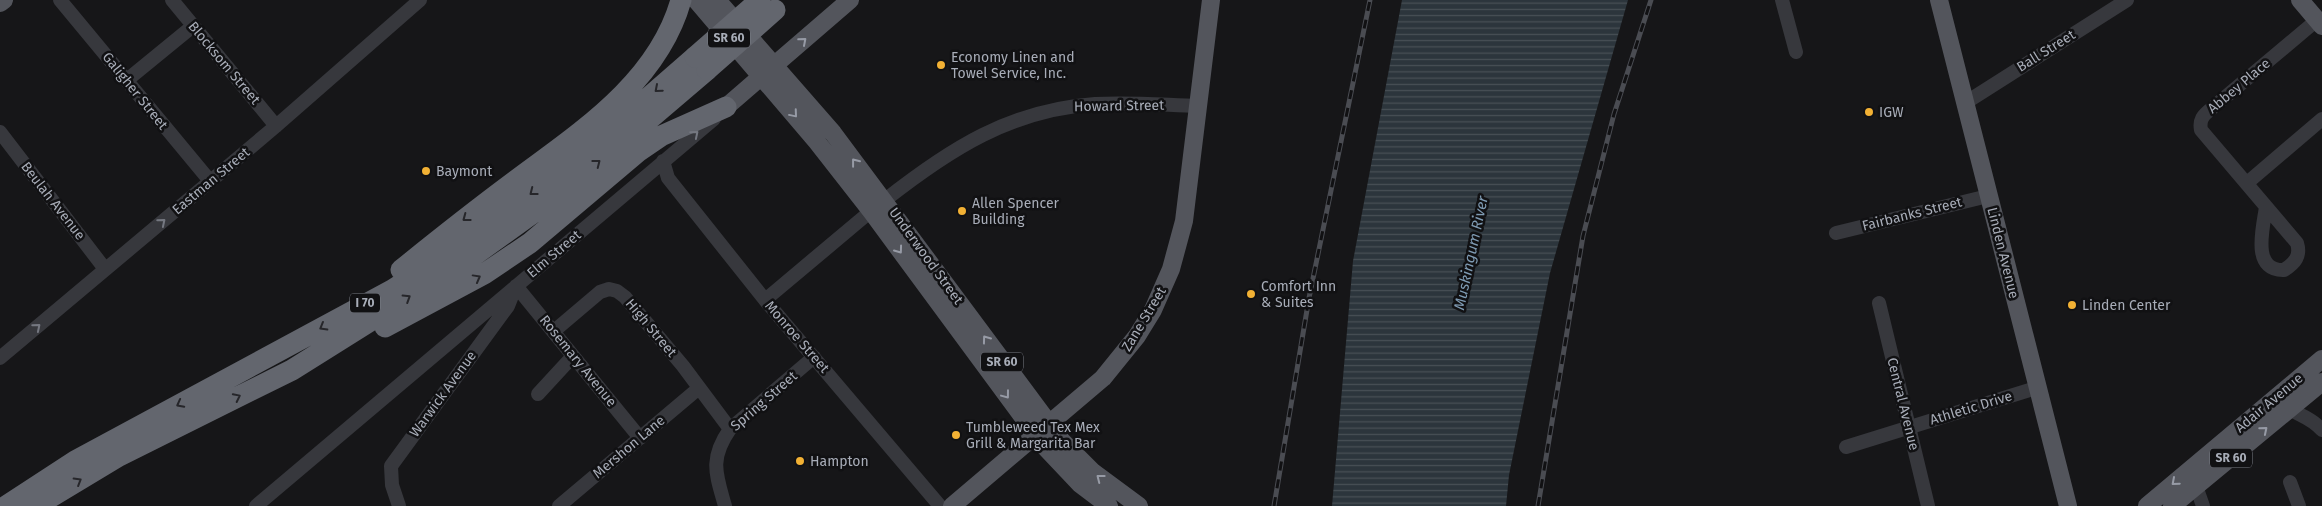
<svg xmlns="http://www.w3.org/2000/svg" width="2322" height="506" font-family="'Fira Sans',sans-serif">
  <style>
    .water { fill: url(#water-rules) }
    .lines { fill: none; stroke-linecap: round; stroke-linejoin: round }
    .minor { stroke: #37383d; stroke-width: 14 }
    .major { stroke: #53555c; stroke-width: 18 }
    .highway { stroke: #63666e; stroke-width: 21 }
    .rail-casing { stroke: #4a4c52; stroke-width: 5 }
    .rail { stroke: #111113; stroke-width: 3; stroke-dasharray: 9; stroke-linecap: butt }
    .highway-bridge { stroke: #63666e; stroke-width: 21 }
    .oneway { stroke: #979ba6 }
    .oneway2 { stroke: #26262a }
    .oneway3 { stroke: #757881 }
    .poi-dot { fill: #f2b134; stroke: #111113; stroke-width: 2 }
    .labels { text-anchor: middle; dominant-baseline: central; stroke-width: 5; stroke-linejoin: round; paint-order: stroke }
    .shield { fill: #111113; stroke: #7b7e86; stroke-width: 1 }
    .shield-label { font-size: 12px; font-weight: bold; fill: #a8adb8 }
    .street-label { font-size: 14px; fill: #a8adb8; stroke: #111113 }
    .poi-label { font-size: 14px; fill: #a8adb8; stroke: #111113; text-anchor: start }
    .water-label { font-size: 15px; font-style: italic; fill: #7f9bb3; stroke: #111113 }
  </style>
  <defs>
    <pattern id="water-rules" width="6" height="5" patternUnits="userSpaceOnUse" patternTransform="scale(1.25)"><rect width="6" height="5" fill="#2c353c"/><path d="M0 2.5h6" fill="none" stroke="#485056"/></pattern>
  </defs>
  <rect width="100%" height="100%" fill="#161618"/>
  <path class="water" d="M 1402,0 L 1628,0 L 1550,273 L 1509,475 L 1506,506 L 1332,506 L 1353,261 Z"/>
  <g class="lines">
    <path class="minor" d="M 60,0 L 210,181
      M 172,0 L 276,126
      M 1782,0 L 1796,52
      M 127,80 L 193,26
      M 1965,103 L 2127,0
      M 0,132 L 105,269
      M 663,161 L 668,178 L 765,300 L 940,506
      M 2247,183 L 2322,119
      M 885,200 C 950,149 1010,110 1095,104 C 1129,102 1164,105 1198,106
      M 2266,207 C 2263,228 2251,271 2284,270 C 2295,263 2301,256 2297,243 L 2201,130 C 2199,120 2203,115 2211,109 L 2317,20
      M 1836,233 L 1988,196
      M 765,300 L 871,211
      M 1879,303 L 1928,506
      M 554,331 L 600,292 L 609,289 L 617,291 L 625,297 L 683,366 L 730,429
      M 0,358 L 276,126 L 420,0
      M 538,394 L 573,356
      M 2284,404 C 2294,415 2309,415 2322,430
      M 1846,447 L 2039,387
      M 2290,482 L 2299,506
      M 2196,486 L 2203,506
      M 256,506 L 714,119
      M 399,506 L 392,485 L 391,466 L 508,306 L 516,286 L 640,438
      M 559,506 L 699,388
      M 725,506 C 716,474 709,459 730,429 L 814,357"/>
    <path class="major" d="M 696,0 L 817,142 L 871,211 L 1045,447 L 1080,484 L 1109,506
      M 717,0 L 833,133 L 1062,441 L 1093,472 L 1139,506
      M 1939,0 L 2068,506
      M 2300,0 L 2322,26
      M 0,3 L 4,0
      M 726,107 L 850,0
      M 952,506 L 1103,378 L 1137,336 L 1153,310 L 1171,269 L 1184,221 L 1211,0
      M 2147,506 L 2322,359
      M 2172,506 L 2322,382"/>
    <path class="highway" d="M 401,270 C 438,240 476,210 515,181 C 579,133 658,83 681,0
      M 385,327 L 484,274 L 530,243 L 639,151 L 661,136 L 726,107
      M 6,506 L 75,461 L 392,290 L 451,252 L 515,206 L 601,139 L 695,57
      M 36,506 L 119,456 L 292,370 L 469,259 L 540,208 L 612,151 L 707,70"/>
    <defs>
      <path id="rail" d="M 1274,506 L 1309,298 L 1370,0
        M 1538,506 L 1583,236 L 1614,114 L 1651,0"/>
    </defs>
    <use href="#rail" class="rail-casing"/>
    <use href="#rail" class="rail"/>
    <path class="highway-bridge" d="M 695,57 L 760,0
      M 707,70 L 775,10"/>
  </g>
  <defs><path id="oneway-chevron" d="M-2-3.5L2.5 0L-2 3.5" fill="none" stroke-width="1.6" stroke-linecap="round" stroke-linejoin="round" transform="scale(1.25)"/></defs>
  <g class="oneway">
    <use href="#oneway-chevron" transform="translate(803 41) rotate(-41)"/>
    <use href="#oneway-chevron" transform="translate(794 114) rotate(50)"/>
    <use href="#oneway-chevron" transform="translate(855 162) rotate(-128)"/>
    <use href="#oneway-chevron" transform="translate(899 250) rotate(54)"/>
    <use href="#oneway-chevron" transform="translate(986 339) rotate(-126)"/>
    <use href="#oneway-chevron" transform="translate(1006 395) rotate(53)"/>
    <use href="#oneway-chevron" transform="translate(2264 430) rotate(-40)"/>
    <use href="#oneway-chevron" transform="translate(1100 478) rotate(-142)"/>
    <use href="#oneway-chevron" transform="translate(2175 482) rotate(139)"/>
  </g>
  <g class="oneway2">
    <use href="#oneway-chevron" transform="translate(658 89) rotate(139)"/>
    <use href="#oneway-chevron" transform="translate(597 163) rotate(-38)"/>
    <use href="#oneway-chevron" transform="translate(533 192) rotate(142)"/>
    <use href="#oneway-chevron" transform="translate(466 218) rotate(143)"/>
    <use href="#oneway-chevron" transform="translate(477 278) rotate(-29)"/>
    <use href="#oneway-chevron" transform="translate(407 298) rotate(-32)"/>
    <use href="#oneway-chevron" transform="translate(323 327) rotate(150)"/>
    <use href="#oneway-chevron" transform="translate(237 397) rotate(-26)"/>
    <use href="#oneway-chevron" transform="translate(180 404) rotate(152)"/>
    <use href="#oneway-chevron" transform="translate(78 481) rotate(-31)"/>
  </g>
  <g class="oneway3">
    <use href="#oneway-chevron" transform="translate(695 134) rotate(-40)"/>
    <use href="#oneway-chevron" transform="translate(162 222) rotate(-40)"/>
    <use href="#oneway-chevron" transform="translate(37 327) rotate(-40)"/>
  </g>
  <g class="poi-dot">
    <circle cx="941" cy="65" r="5"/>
    <circle cx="1869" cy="112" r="5"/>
    <circle cx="426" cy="171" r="5"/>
    <circle cx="962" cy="211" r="5"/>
    <circle cx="1251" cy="294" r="5"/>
    <circle cx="2072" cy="305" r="5"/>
    <circle cx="956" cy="435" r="5"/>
    <circle cx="800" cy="461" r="5"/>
  </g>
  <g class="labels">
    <g class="shield">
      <rect x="708" y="28.5" width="42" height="19" rx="4"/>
      <rect x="350" y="293.5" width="30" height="19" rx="4"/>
      <rect x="981" y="352.5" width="42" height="19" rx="4"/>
      <rect x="2210" y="448.5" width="42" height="19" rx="4"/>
    </g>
    <g class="shield-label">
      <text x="729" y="38">SR 60</text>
      <text x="365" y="303">I 70</text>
      <text x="1002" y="362">SR 60</text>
      <text x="2231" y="458">SR 60</text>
    </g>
    <g class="street-label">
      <text transform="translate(2046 51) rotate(-32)">Ball Street</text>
      <text transform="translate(224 63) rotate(50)">Blocksom Street</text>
      <text transform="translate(2239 86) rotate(-40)">Abbey Place</text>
      <text transform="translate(135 91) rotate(51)">Galigher Street</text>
      <text transform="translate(1119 106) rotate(-1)">Howard Street</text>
      <text transform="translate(211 181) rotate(-40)">Eastman Street</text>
      <text transform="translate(53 201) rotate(52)">Beulah Avenue</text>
      <text transform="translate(1912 214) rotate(-14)">Fairbanks Street</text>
      <text transform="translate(2003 253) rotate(76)">Linden Avenue</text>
      <text transform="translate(554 254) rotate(-40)">Elm Street</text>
      <text transform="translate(926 256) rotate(54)">Underwood Street</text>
      <text transform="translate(1144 319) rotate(-59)">Zane Street</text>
      <text transform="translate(651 328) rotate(50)">High Street</text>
      <text transform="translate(797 337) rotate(49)">Monroe Street</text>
      <text transform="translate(578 361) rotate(51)">Rosemary Avenue</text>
      <text transform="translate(443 394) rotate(-54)">Warwick Avenue</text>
      <text transform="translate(764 401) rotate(-41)">Spring Street</text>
      <text transform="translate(2269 403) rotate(-40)">Adair Avenue</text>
      <text transform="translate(1903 404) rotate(76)">Central Avenue</text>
      <text transform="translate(1971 408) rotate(-17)">Athletic Drive</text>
      <text transform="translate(629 447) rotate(-40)">Mershon Lane</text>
    </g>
    <g class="poi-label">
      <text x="951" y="57">Economy Linen and<tspan x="951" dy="16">Towel Service, Inc.</tspan></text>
      <text x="1879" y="112">IGW</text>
      <text x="436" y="171">Baymont</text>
      <text x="972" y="203">Allen Spencer<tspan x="972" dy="16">Building</tspan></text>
      <text x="1261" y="286">Comfort Inn<tspan x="1261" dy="16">&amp; Suites</tspan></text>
      <text x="2082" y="305">Linden Center</text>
      <text x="966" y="427">Tumbleweed Tex Mex<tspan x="966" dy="16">Grill &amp; Margarita Bar</tspan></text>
      <text x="810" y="461">Hampton</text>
    </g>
    <g class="water-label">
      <text transform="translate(1471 253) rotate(-78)">Muskingum River</text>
    </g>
  </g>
</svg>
